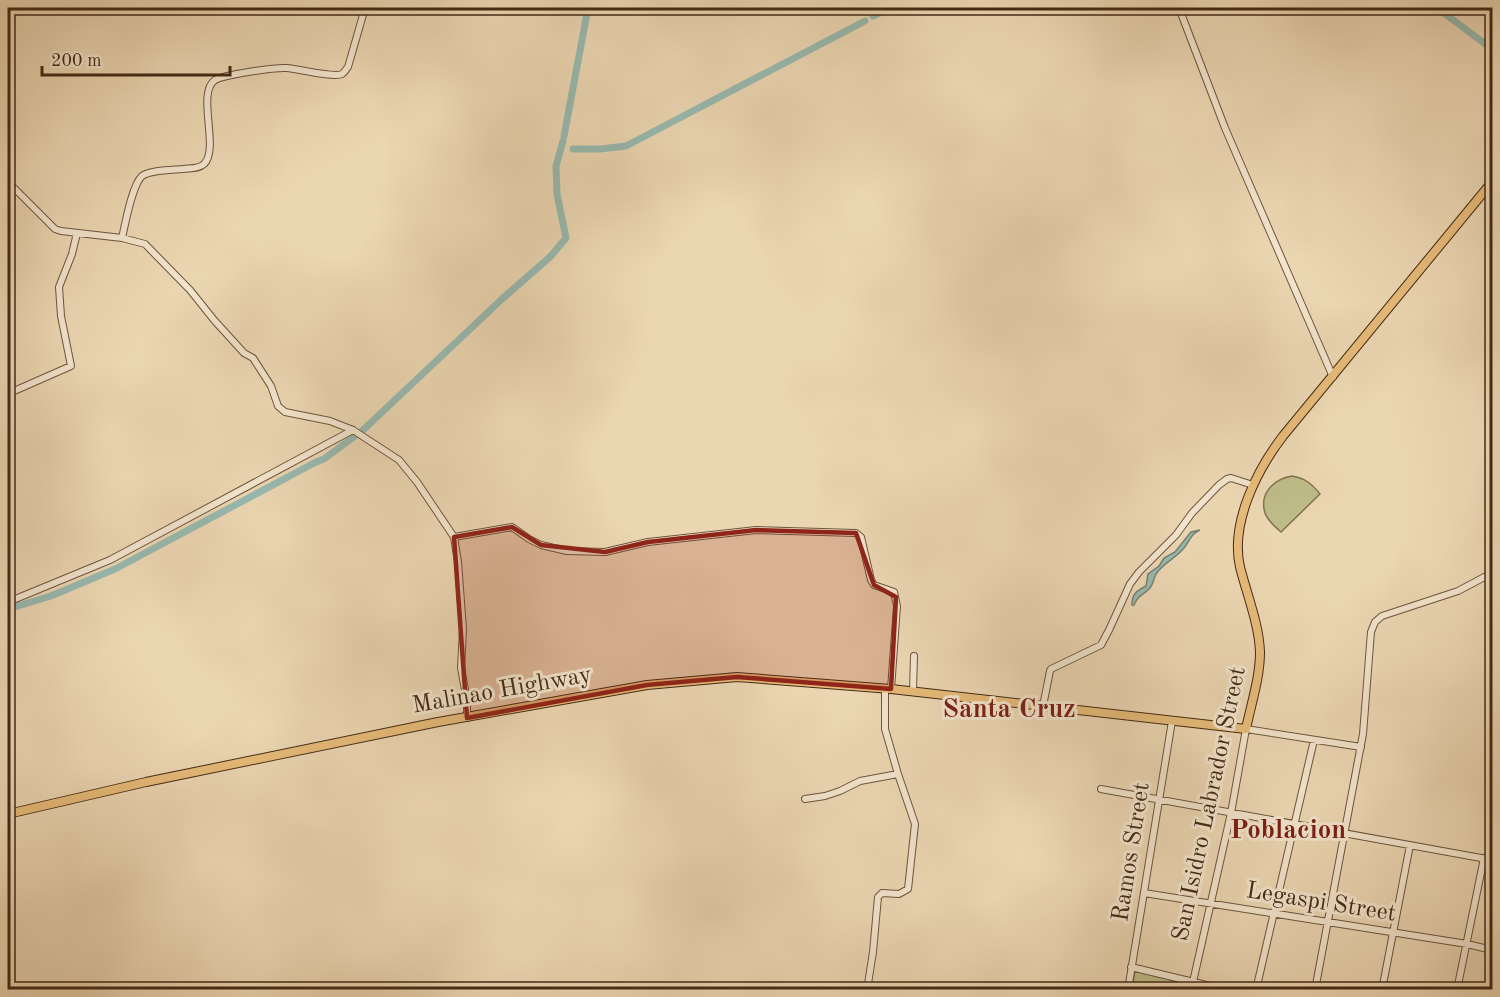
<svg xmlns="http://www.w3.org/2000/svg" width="1500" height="997" font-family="'Old Standard TT',serif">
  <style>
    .green { fill: #bebc88; stroke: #80734e; stroke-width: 1.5 }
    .water { fill: #98b9af; stroke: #768071; stroke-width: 1.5 }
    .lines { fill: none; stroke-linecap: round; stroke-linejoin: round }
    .canal { stroke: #98b9af; stroke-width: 7 }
    .minor-casing { stroke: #6d553c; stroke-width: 8 }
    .major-casing { stroke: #432a14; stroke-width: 10 }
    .minor { stroke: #f2e4cd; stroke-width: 6 }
    .major { stroke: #e6bb79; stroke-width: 8 }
    .marked { fill: #8f2418; fill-opacity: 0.2; stroke: #8f2418; stroke-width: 4.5; stroke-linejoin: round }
    .labels { text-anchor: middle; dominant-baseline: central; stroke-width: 6; stroke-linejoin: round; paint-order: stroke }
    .street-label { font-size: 24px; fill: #432a14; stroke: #f2e4cd }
    .quarter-label { font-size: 27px; font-weight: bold; fill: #7a1f14; stroke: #f2e4cd }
  </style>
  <rect width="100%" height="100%" fill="#ebd6b2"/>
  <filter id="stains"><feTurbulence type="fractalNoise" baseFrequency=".00333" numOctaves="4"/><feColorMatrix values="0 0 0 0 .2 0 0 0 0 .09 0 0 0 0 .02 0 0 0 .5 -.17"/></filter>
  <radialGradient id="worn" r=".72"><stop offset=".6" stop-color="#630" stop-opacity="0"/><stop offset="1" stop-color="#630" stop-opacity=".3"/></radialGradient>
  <path class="green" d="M 1292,476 C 1305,478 1312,484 1320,494 L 1281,532 C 1275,527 1268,521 1265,513 C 1259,493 1274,479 1292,476 Z
    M 1135,970 L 1208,989 L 1132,990 Z"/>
  <path class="water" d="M 1200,530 C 1191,534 1190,540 1184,548 C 1176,558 1163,563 1156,574 C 1154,578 1153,584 1150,588 C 1144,595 1138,594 1134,605 L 1132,605 C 1132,594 1136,591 1146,586 L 1148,574 L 1159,566 L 1164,558 L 1175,552 L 1191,532 Z"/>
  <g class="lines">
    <path class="canal" d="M 1437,8 L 1492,49
      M 873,16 L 890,8
      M 564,136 L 588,8
      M 573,149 L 600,149 L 626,146 L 865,21
      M 362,431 L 502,299 L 551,256 L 566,238 L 557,194 L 556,166 L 563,141
      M 8,609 L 51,596 L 115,569 L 316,462 L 324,459 L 355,436"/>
    <defs>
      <path id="minor" d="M 1179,8 L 1225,128 L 1333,377
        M 8,182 L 55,229 L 61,231 L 122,238 L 145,244 L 190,290 L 214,320 L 244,353 L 253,358 L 271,386 L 278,406 L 285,412 L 330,421 L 353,430 L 399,460 L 417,482 L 454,537 L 458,562 L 463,629 L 461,668 L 467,701 L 467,718
        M 122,238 C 125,225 132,185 142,176 C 150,170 172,170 183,169 C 190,168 199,169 204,164 C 220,149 196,93 215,80 C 223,75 276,67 287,68 C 298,69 334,78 342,74 C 345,72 346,69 348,67 L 365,8
        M 8,392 L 14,391 L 71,366 L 61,316 L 59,287 L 72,254 L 77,233
        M 454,537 L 512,527 L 529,539 L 541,545 L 567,551 L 605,552 L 648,542 L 756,530 L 856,533 L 861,537 L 871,580 L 874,585 L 894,592 L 897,606 L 891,689
        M 8,602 L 110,560 L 353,430
        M 913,691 L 914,656
        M 1043,706 L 1050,671 L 1051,669 L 1101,645 L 1109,630 L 1130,584 L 1139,572 L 1176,535 L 1192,513 L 1219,485 L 1227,479 L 1231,478 L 1253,485
        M 1101,789 L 1492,860
        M 805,799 L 825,796 L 840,791 L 860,781 L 898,774
        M 1144,893 L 1467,944 L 1492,950
        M 1131,967 L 1227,990
        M 1193,982 L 1231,813 L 1246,729 L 1361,747
        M 867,990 L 873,952 L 878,897 L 882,893 L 899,894 L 908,889 L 915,824 L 898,774 L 885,729 L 885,688
        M 1128,990 L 1172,721
        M 1256,990 L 1314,740
        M 1315,990 L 1363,734 L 1371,632 L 1375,622 L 1382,616 L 1458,591 L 1492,573
        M 1382,990 L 1410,845
        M 1457,990 L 1484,858"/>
      <path id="major" d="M 8,814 L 146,782 L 438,722 L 647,685 L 737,677 L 891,689 L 1246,729 C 1251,704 1260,678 1260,652 C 1259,624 1247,595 1240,567 C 1230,523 1257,470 1283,436 L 1492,182"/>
    </defs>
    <use href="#minor" class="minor-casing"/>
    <use href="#major" class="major-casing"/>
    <use href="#minor" class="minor"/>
    <use href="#major" class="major"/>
  </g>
  <path class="marked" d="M 512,527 L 541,545 L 605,552 L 648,542 L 756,530 L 856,533 L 874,585 L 896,597 L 891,689 L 737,677 L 647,685 L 467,718 L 454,537 Z"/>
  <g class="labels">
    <g class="street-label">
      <text transform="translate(502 691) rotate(-10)">Malinao Highway</text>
      <text transform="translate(1210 804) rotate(-78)">San Isidro Labrador Street</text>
      <text transform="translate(1132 852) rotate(-81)">Ramos Street</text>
      <text transform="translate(1321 903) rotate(9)">Legaspi Street</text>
    </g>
    <g class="quarter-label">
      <text x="1009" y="709">Santa Cruz</text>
      <text x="1288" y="830">Poblacion</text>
    </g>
  </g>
  <rect width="1500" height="997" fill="none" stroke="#ebd6b2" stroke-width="30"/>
  <rect x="9" y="9" width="1482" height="979" fill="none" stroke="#432a14" stroke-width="3"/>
  <rect x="15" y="15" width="1470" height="967" fill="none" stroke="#432a14" stroke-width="1.5"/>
  <path d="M42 66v9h188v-9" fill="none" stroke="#432a14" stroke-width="3"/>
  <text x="51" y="66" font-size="18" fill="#432a14" stroke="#f2e4cd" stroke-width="4.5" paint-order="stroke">200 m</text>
  <rect width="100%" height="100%" filter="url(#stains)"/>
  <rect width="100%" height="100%" fill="url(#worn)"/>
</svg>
